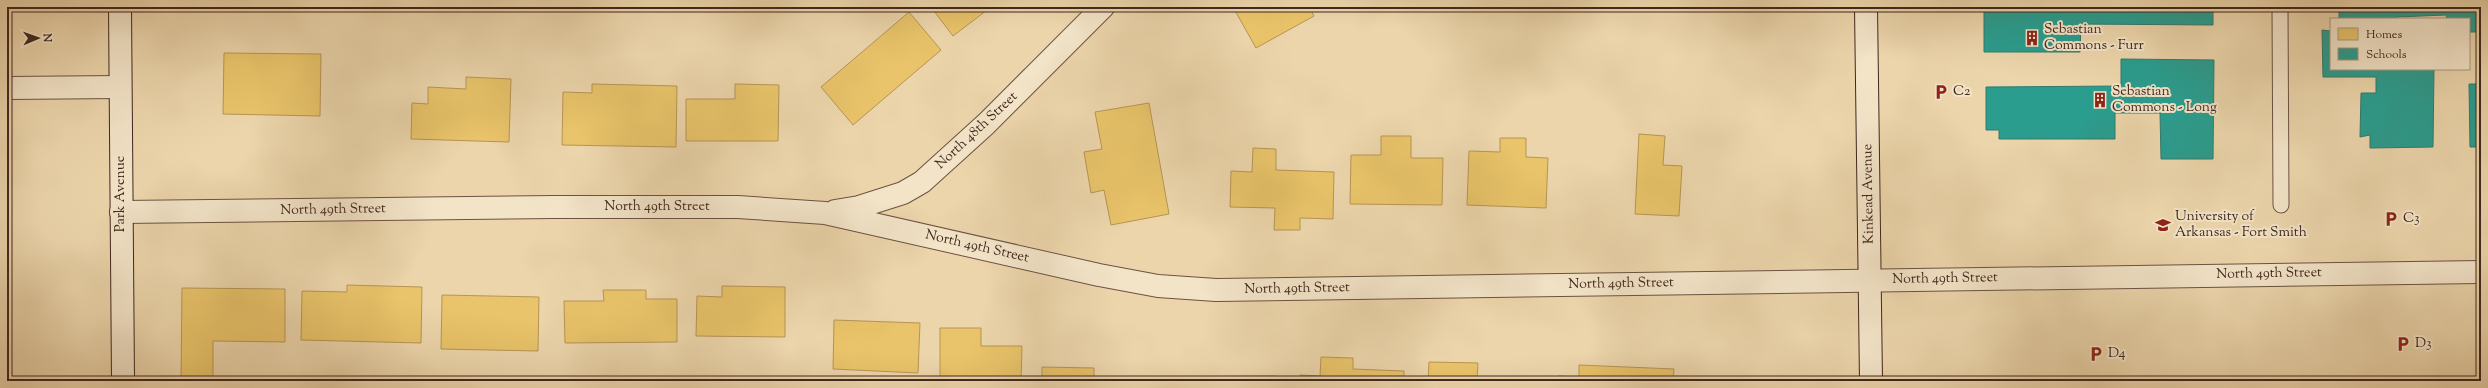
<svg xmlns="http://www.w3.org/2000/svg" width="2488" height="388" font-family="'Sorts Mill Goudy',serif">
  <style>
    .homes { fill: #e9c46a; stroke: #b69554 }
    .schools { fill: #2a9d8f; stroke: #317a6d }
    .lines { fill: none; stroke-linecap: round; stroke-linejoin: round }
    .lane-casing { stroke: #6b5242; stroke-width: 17 }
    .street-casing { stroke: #6b5242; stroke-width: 24 }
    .secondary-casing { stroke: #40271f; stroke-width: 24 }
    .lane { stroke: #f3e4c8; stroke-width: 15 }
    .street { stroke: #f3e4c8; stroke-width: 22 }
    .secondary { stroke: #f3e4c8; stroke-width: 22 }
    .labels { text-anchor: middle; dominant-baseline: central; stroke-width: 4; stroke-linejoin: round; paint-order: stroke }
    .poi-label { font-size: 14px; fill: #40271f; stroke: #f3e4c8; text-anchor: start }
    .street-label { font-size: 14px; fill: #40271f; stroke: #f3e4c8 }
  </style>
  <rect width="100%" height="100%" fill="#ecd5ab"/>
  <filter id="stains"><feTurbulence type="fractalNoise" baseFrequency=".005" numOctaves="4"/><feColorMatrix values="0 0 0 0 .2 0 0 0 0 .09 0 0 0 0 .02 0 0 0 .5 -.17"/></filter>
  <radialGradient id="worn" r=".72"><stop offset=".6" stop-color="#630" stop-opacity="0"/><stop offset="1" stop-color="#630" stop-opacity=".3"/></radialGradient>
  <path class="homes" d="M 931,7 L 991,7 L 953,36 Z
    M 1233,7 L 1309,7 L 1314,16 L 1256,48 Z
    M 909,12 L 941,50 L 853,125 L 821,87 Z
    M 224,53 L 321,54 L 320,116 L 223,114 Z
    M 466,77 L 511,79 L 509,142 L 411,139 L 412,103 L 428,104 L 428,87 L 466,89 Z
    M 592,84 L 677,86 L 676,147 L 562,145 L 563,92 L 592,93 Z
    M 735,84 L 779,85 L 778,141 L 686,141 L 686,99 L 735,99 Z
    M 1149,103 L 1169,214 L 1111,225 L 1104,190 L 1091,193 L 1084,152 L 1102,149 L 1095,112 Z
    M 1639,134 L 1665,136 L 1663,165 L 1682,166 L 1679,216 L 1635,214 Z
    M 1381,136 L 1411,136 L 1411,158 L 1443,158 L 1442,205 L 1350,204 L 1351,155 L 1381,155 Z
    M 1500,138 L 1526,138 L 1526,157 L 1548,158 L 1546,208 L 1467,205 L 1469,151 L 1500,152 Z
    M 1253,148 L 1276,149 L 1276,170 L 1334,172 L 1333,219 L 1300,218 L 1300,230 L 1274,230 L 1275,208 L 1230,207 L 1231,171 L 1252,172 Z
    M 347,285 L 422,287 L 421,343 L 301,340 L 302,291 L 347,292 Z
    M 722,286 L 785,287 L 785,337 L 696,336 L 697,296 L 722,297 Z
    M 182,288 L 285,289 L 285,342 L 213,341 L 213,381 L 181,381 Z
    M 603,290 L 646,290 L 646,299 L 677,299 L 677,342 L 565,343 L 564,301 L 604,301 Z
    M 442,295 L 539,297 L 538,351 L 441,349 Z
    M 834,320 L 920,323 L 918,373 L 833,369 Z
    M 940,328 L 981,328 L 981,346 L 1022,346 L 1021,381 L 940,381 Z
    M 1321,357 L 1353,358 L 1353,369 L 1404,371 L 1404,381 L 1300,381 L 1300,375 L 1320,376 Z
    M 1429,362 L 1478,363 L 1477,381 L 1428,381 Z
    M 1579,365 L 1674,369 L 1673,381 L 1558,381 L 1558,376 L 1579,377 Z
    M 1042,367 L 1094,368 L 1094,381 L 1042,381 Z
    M 1275,376 L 1275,381 L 1165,381 L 1165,377 Z"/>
  <path class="schools" d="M 1984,7 L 2213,7 L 2213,25 L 2081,24 L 2080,52 L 1984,52 Z
    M 2339,7 L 2481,7 L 2481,32 L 2469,32 L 2469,19 L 2447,19 L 2446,15 L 2397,17 L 2398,19 L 2339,19 Z
    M 2322,30 L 2331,31 L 2331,69 L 2434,69 L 2433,147 L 2370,148 L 2370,135 L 2360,137 L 2361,93 L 2376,93 L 2376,77 L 2323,77 Z
    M 2121,59 L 2214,60 L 2213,159 L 2161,159 L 2160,113 L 2115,113 L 2115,139 L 1999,139 L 1999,130 L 1986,130 L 1986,87 L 2121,86 Z
    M 2479,73 L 2481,73 L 2481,147 L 2470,147 L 2469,84 L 2479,84 Z"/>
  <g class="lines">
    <defs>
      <path id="lane" d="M 2280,7 L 2281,205"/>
      <path id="street" d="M 7,88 L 120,87
        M 835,211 L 859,207 L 903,193 L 922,182 L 986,124 L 1103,7
        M 121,212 L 554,207 L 738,207 L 825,213 L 1099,275 L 1158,286 L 1216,290 L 2481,272"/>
      <path id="secondary" d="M 120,7 L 123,381
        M 1866,7 L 1871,381"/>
    </defs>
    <use href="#lane" class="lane-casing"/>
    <use href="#street" class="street-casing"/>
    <use href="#secondary" class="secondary-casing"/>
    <use href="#lane" class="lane"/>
    <use href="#street" class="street"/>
    <use href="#secondary" class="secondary"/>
  </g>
  <defs>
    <symbol id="building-bare" viewBox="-9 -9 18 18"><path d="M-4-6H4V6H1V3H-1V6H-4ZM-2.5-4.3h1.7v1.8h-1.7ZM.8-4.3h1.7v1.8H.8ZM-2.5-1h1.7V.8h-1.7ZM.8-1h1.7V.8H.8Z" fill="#8f2418" stroke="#f3e4c8" stroke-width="2.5" paint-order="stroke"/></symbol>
    <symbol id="parking-bare" viewBox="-9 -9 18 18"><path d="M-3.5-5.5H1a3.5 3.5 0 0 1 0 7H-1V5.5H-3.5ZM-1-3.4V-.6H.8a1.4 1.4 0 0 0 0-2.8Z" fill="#8f2418" stroke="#f3e4c8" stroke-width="2.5" paint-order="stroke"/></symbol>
    <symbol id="university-bare" viewBox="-9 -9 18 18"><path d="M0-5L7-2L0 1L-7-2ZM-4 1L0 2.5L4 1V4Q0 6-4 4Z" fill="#8f2418" stroke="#f3e4c8" stroke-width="2.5" paint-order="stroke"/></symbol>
  </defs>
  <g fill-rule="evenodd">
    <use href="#building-bare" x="2021" y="27" width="22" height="22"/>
    <use href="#parking-bare" x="1930" y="81" width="22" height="22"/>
    <use href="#building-bare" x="2089" y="89" width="22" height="22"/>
    <use href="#parking-bare" x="2380" y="208" width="22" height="22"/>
    <use href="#university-bare" x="2152" y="214" width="22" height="22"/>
    <use href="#parking-bare" x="2392" y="333" width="22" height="22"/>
    <use href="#parking-bare" x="2085" y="343" width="22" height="22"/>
  </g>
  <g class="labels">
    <g class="poi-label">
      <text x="2044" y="30">Sebastian<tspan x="2044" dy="16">Commons - Furr</tspan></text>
      <text x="1953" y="92">C2</text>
      <text x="2112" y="92">Sebastian<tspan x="2112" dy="16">Commons - Long</tspan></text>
      <text x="2175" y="217">University of<tspan x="2175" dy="16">Arkansas - Fort Smith</tspan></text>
      <text x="2403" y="219">C3</text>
      <text x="2415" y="344">D3</text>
      <text x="2108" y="354">D4</text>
    </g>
    <g class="street-label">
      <text transform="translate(977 131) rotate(-43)">North 48th Street</text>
      <text transform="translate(121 194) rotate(-90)">Park Avenue</text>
      <text transform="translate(1869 194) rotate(-91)">Kinkead Avenue</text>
      <text x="657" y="207">North 49th Street</text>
      <text transform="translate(333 210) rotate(-1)">North 49th Street</text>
      <text transform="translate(977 247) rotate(13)">North 49th Street</text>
      <text transform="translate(2269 274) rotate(-1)">North 49th Street</text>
      <text transform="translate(1945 279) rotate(-1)">North 49th Street</text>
      <text transform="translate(1621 284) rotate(-1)">North 49th Street</text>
      <text transform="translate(1297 289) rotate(-1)">North 49th Street</text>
    </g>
  </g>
  <rect width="2488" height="388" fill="none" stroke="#ecd5ab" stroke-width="24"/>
  <rect x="8" y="8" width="2472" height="372" fill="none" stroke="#40271f" stroke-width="2"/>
  <rect x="12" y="12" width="2464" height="364" fill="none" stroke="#40271f"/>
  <rect x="2330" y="18" width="140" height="52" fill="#f3e4c8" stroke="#ab9884"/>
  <rect x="2338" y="28" width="20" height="12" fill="#e9c46a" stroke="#ab9884"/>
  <text x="2366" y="38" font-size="12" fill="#40271f">Homes</text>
  <rect x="2338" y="48" width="20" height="12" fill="#2a9d8f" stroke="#ab9884"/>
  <text x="2366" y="58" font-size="12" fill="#40271f">Schools</text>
  <g transform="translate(38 38) rotate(88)" stroke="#f3e4c8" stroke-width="3" paint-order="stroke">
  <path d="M0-3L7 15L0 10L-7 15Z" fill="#40271f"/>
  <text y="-6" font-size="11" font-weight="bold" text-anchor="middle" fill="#40271f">N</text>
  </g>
  <rect width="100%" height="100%" filter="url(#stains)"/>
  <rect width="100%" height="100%" fill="url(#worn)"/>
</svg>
